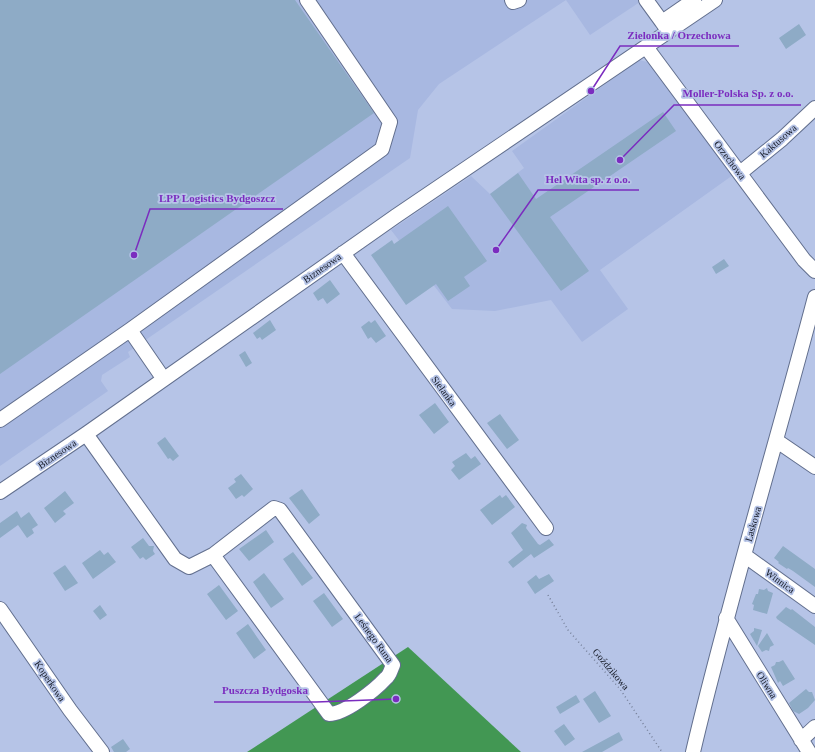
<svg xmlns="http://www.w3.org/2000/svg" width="815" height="752" font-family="Georgia,serif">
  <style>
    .built { fill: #a8b8e1 }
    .forest { fill: #429753 }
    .building { fill: #8eabc6 }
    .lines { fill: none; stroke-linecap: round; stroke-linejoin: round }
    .minor-casing { stroke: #626f8e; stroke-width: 16 }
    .path { stroke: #76809a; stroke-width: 1.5; stroke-dasharray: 1 3; stroke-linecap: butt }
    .minor { stroke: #fff; stroke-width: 14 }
    .labels { text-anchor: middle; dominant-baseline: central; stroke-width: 3.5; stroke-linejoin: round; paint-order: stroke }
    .street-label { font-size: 10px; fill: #141925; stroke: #b6c4e7 }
    .leader { fill: none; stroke: #7b2cbf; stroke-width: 1.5 }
    .callout-dot { fill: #7b2cbf; stroke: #b6c4e7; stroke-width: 1.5 }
    .callout-label { font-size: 11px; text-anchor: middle; font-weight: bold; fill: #7b2cbf; stroke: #b6c4e7; stroke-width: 3.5; stroke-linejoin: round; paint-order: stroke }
  </style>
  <rect width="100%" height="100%" fill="#b6c4e7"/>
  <path class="built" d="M 0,0 L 566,0 L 439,84 L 418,110 L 410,158 L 128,352 L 130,357 L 102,375 L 101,381 L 108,391 L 0,466 Z
    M 566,0 L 643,0 L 590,35 Z
    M 639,60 L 651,63 L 733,175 L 600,270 L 628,309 L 582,342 L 551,300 L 495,311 L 452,309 L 391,230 L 471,176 L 490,194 L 524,168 L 512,151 Z"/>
  <path class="forest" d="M 408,647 L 521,752 L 247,752 Z"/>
  <path class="building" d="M 0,0 L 295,0 L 374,113 L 0,374 Z
    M 799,24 L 806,35 L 786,49 L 779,38 Z
    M 663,112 L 676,131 L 550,217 L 589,271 L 561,291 L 490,194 L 518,173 L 536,199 Z
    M 448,206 L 487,261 L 464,277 L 470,286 L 448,301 L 436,284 L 406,305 L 371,255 L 392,240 L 394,244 Z
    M 724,259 L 729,266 L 716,274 L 712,267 Z
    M 330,280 L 340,294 L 327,304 L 323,298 L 318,301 L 313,293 Z
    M 270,320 L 276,330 L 262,340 L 260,337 L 257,339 L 253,333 Z
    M 375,320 L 386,336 L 376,343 L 371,337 L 368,339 L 361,327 L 369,321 L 371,323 Z
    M 245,351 L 252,363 L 246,367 L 239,355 Z
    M 435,403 L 449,422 L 434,434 L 419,415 Z
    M 500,414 L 519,440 L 507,449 L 487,423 Z
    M 165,437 L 179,456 L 173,461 L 170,458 L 168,459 L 157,443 Z
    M 466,453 L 471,459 L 475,456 L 481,464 L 459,480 L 451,470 L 455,466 L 452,462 Z
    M 241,474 L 253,489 L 244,497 L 242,495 L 236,499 L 228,488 L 236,482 L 234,479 Z
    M 302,489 L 320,515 L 309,524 L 289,498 Z
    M 65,491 L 74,503 L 63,511 L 66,514 L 55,523 L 44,508 Z
    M 500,495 L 502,498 L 506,495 L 515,507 L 492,525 L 480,510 Z
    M 17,511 L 21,518 L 29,512 L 38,525 L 32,529 L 34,533 L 27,538 L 18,525 L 0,538 L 0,523 Z
    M 522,523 L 527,525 L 526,528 L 538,544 L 540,545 L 549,539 L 554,545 L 534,558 L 531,554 L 513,568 L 508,562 L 523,550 L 511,533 Z
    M 266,530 L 274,542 L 249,561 L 239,549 Z
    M 143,538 L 149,546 L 154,546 L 153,551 L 155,554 L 146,560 L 143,557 L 140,559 L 131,547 Z
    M 783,546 L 815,569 L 815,587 L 793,571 L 788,568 L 787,569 L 778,563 L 779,562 L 774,558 Z
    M 100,550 L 104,555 L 108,552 L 116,562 L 93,579 L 82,563 Z
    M 293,552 L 313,578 L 302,586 L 283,559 Z
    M 65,565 L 78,583 L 65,591 L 53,573 Z
    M 264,573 L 284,599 L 271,608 L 253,582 Z
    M 549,574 L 554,581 L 535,594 L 527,582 L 536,575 L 539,579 Z
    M 219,585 L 238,611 L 226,620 L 207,594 Z
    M 767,588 L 768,591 L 773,593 L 767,614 L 753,610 L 754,605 L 752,604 L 756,594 L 758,594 L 759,589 L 764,590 Z
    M 324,593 L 343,619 L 332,627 L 313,601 Z
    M 100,605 L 107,615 L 100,620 L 93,611 Z
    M 786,607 L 791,610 L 792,609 L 815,627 L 815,645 L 777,619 L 776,617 Z
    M 248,624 L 266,650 L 254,659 L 236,633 Z
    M 754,628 L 762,630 L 757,646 L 750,634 L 754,631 Z
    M 767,633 L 774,645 L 770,647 L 769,651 L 766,650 L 762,652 L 758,646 Z
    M 783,660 L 795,679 L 783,686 L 780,681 L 778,683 L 771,667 L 775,665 L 776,662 L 779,662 Z
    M 806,689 L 809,692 L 812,692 L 815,700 L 808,708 L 799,714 L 793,711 L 789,703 Z
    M 595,691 L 611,716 L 599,723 L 583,699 Z
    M 576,695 L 580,702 L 560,714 L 556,707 Z
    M 564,724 L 575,739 L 565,746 L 554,731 Z
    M 619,732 L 623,740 L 602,752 L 582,752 Z
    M 123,739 L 130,749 L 126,752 L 114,752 L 111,747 Z"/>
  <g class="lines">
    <defs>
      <path id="minor" d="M 512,0 L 513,2 L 519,0
        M 646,0 L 662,22
        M 669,32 L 662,22 L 694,0
        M 646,47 L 804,260 L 815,271
        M 740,173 L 782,139 L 815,108
        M 343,253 L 546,528
        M 130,330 L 163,378
        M 0,420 L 130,330 L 382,149 L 390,122 L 307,0
        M 86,434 L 175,559 L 189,567 L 213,555 L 329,714 C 345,714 375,690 386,678 C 390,675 391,669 393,665 L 280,510 L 274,508 L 213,555
        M 777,441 L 815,467
        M 0,492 L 86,434 L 396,216 L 715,0
        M 744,555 L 815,606
        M 0,609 L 70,710 L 102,752
        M 726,618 L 809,752
        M 801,740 L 815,727
        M 693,752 C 729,599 775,449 815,297"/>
    </defs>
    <use href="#minor" class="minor-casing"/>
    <path class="path" d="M 548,595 L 568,630 L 620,689 L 662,752"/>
    <use href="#minor" class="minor"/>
  </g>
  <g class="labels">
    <g class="street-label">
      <text transform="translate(778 141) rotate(-41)">Kaktusowa</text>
      <text transform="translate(730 160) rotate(53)">Orzechowa</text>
      <text transform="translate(322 268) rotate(-35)">Biznesowa</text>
      <text transform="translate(444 391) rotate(54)">Sielanka</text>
      <text transform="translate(57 454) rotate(-34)">Biznesowa</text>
      <text transform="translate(753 524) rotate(-74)">Laskowa</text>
      <text transform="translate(780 581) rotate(36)">Winnica</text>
      <text transform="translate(374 638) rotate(54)">Leśnego Runa</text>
      <text transform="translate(611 669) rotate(50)">Goździkowa</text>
      <text transform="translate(50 681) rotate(56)">Koperkowa</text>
      <text transform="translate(767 685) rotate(58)">Oliwna</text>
    </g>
  </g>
  <path class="leader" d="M591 91L620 46H739M620 160L674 105H801M496 250L538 190H639M134 255L150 209H283M396 699L316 702H214"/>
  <g class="callout-dot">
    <circle cx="591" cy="91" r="4"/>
    <circle cx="620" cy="160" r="4"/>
    <circle cx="496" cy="250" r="4"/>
    <circle cx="134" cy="255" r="4"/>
    <circle cx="396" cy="699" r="4"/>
  </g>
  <g class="callout-label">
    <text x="679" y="39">Zielonka / Orzechowa</text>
    <text x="738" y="97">Moller-Polska Sp. z o.o.</text>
    <text x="588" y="183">Hel Wita sp. z o.o.</text>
    <text x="217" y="202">LPP Logistics Bydgoszcz</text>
    <text x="265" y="694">Puszcza Bydgoska</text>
  </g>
</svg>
